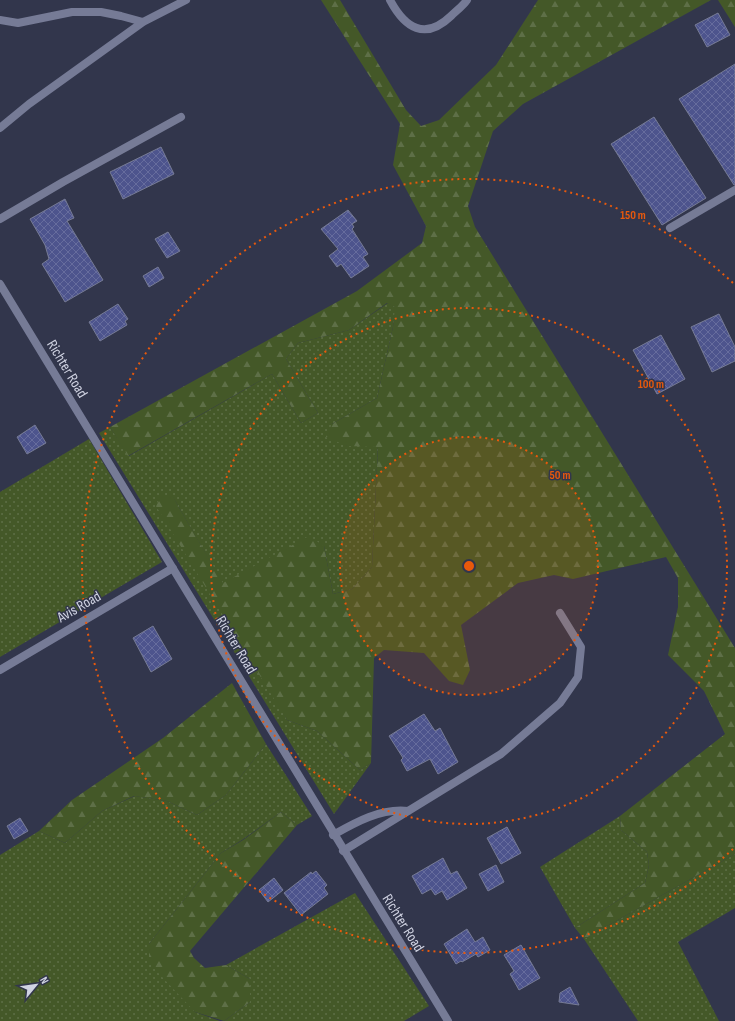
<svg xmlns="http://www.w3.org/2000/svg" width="735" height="1021" font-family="'Sofia Sans Condensed',sans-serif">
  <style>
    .grass { fill: url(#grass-dots) }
    .forest { fill: url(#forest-firs) }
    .building { fill: url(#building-cross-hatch); stroke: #767b95 }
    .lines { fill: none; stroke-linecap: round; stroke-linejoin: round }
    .lane { stroke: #767b96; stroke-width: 8 }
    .street { stroke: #767b96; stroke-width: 8 }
    .ring { fill: none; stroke: #e8590c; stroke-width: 2; stroke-dasharray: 2 4 }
    .labels { text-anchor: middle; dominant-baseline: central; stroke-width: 3; stroke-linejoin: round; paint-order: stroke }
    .street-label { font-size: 15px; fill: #d0d3e2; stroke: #32364c }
    .centre { fill: #e8590c; stroke: #32364c; stroke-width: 2 }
    .ring-label { font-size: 12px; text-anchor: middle; font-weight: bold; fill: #e8590c; stroke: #32364c; stroke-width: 3; stroke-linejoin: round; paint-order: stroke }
  </style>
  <defs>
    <pattern id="grass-dots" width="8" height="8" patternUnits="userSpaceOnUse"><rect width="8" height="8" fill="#445828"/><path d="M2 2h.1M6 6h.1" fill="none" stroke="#5e6f47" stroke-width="1.8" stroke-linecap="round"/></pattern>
    <pattern id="forest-firs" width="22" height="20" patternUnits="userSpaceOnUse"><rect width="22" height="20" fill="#445828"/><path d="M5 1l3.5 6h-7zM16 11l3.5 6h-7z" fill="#5e6f47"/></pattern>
    <pattern id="building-cross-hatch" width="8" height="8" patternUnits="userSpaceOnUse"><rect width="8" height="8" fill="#4d548d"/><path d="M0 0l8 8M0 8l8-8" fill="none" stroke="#666c9d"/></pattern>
  </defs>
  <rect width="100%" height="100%" fill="#32364c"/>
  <path class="grass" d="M 388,303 L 396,307 L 393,327 L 377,398 L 332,424 L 347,446 L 378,446 L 372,567 L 352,589 L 333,594 L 324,546 L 223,584 L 173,497 L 287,720 L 317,731 L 360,770 L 371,763 L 334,814 L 99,433 L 110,427 L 129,456 L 272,374 L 301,423 L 318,413 L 286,359 L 298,343 L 349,330 Z
    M 89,439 L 162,562 L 0,657 L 0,492 Z
    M 266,744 L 312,816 L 297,825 L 281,812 L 242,840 L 221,853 L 149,944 L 195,1012 L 220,1021 L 0,1021 L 0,855 L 39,831 L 65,843 L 102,811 L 135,796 L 167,801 L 197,815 L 226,795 Z
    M 620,816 L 621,830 L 647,852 L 649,865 L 645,883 L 575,928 L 540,867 Z
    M 735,854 L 735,908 L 678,942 L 719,1021 L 638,1021 L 584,939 Z
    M 355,893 L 429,1006 L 404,1021 L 224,1021 L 250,1002 L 250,979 L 226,965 Z"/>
  <path class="forest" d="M 321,0 L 340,0 L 406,110 L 421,126 L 439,120 L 496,65 L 538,0 L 711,0 L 523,104 L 493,131 L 468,206 L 475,227 L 735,648 L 735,854 L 584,939 L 575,928 L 645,883 L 649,865 L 647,852 L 621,830 L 620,816 L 725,734 L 704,691 L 668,655 L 678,607 L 678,578 L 666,557 L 573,579 L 554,575 L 518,583 L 461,625 L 470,670 L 463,685 L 449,681 L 424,653 L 384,650 L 374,658 L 371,763 L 360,770 L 317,731 L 287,720 L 156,506 L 160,497 L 173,497 L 223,583 L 309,536 L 324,546 L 333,594 L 352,589 L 372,567 L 378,447 L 347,446 L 326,437 L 332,424 L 377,398 L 393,327 L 395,307 L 387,303 L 349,330 L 298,343 L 286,359 L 318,413 L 301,423 L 272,374 L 128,456 L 110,427 L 357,291 L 422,243 L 426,226 L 393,165 L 400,124 Z
    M 718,0 L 735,0 L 735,27 Z
    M 232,683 L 266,744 L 226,795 L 197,815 L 167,801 L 134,796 L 102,811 L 65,843 L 39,831 L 72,800 L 163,738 Z
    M 281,812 L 297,825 L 190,951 L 194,958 L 205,968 L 226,965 L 250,979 L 250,1002 L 224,1021 L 195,1012 L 149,963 L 149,944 L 221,853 L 243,840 Z"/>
  <path class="building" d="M 718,13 L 730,35 L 707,47 L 695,25 Z
    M 735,64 L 735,185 L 734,185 L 679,99 Z
    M 654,117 L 706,198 L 662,225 L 611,144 Z
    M 161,147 L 174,174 L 123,199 L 110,172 Z
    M 65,199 L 74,218 L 67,221 L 103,280 L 65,302 L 42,264 L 49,259 L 45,245 L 30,219 Z
    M 348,210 L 357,221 L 352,224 L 354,227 L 352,229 L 368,254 L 363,257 L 369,266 L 351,278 L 341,264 L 337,267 L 329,256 L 338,249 L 321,229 Z
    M 168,232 L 180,251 L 167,258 L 155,239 Z
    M 158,267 L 164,278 L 149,287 L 143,276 Z
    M 118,304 L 128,319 L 125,321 L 127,325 L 100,341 L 89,322 Z
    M 719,314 L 735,347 L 735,361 L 712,372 L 691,327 Z
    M 661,335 L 685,379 L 657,394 L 633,350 Z
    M 35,425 L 46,443 L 27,454 L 17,437 Z
    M 153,626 L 172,659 L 151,672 L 133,638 Z
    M 424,714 L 435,731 L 440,728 L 458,762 L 438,774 L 430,759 L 407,771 L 401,760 L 403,758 L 389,736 Z
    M 20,818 L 28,831 L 14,839 L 7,826 Z
    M 507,827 L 521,853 L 501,864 L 487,838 Z
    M 443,858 L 451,874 L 457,871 L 467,888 L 447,900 L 442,891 L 435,895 L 431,889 L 422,894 L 412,876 Z
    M 496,865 L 504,882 L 488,891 L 479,874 Z
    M 316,871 L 327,885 L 324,888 L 328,894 L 301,915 L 284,893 L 311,872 L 312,874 Z
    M 274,878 L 283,890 L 268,902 L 259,890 Z
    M 467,929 L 475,942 L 483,937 L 490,950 L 478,957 L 476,954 L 462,962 L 461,961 L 456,964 L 444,944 Z
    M 521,945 L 540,978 L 519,990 L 510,974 L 514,971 L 504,955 Z
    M 570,987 L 579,1005 L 559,1002 L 560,993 Z"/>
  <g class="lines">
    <path class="lane" d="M 390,0 C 405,28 425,41 451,16 C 456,11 463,6 467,0
      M 0,20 L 18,23 L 72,12 L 101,12 L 121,16 L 143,22
      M 0,128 L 29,104 L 143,22 L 186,0
      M 0,219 L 63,182 L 181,117
      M 670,228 L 735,190
      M 333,835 C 356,822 381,808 408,811
      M 343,851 L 501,754 L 560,703 L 578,677 L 581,647 L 560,613"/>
    <path class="street" d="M 0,284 L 448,1021
      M 0,670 L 173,568"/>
  </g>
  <circle cx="469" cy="566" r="129" fill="#e8590c" fill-opacity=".12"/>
  <g class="ring">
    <circle cx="469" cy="566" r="129"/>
    <circle cx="469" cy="566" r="258"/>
    <path d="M733 849A387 387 0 1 1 733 283"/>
  </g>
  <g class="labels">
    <g class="street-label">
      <text transform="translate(67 369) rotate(59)">Richter Road</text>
      <text transform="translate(79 607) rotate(-30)">Avis Road</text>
      <text transform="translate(236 645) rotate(59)">Richter Road</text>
      <text transform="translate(403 923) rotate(58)">Richter Road</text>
    </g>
  </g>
  <circle cx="469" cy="566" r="6" class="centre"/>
  <g class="ring-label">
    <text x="633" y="219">150 m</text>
    <text x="651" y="388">100 m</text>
    <text x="560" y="479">50 m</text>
  </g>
  <g transform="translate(36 985) rotate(61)" stroke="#32364c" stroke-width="3" paint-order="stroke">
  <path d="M0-3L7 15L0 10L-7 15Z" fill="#d0d3e2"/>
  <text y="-6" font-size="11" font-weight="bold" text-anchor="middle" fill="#d0d3e2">N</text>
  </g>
</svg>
